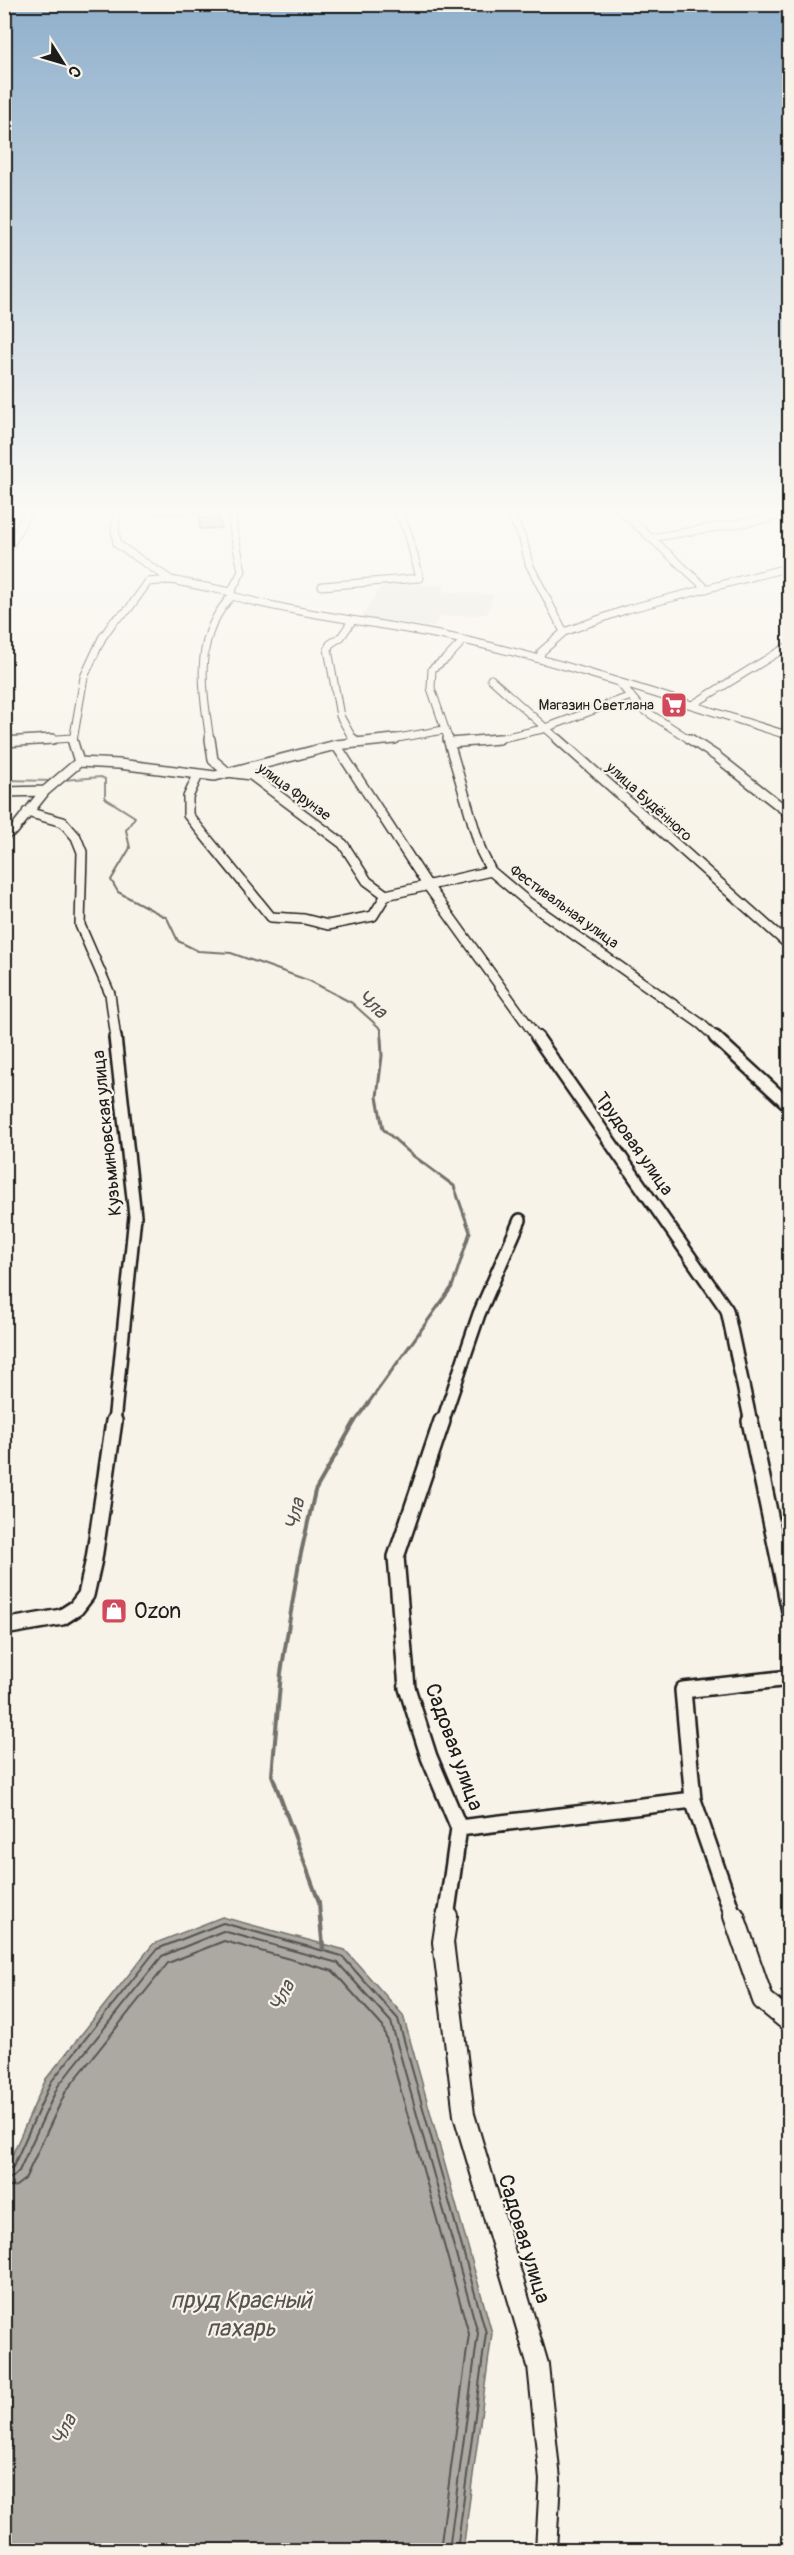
<svg xmlns="http://www.w3.org/2000/svg" width="794" height="2555" font-family="Pangolin,sans-serif">
  <style>
    .built { fill: #e6e3d9 }
    .water { fill: #aca9a2; stroke: #72716c; stroke-width: 1.5 }
    .lines { fill: none; stroke-linecap: round; stroke-linejoin: round }
    .shore { stroke: #565452; stroke-width: 2 }
    .stream-far3 { stroke: #72716c; stroke-width: 2 }
    .stream-far2 { stroke: #72716c; stroke-width: 3 }
    .stream-far1 { stroke: #72716c; stroke-width: 4 }
    .stream { stroke: #72716c; stroke-width: 4.5 }
    .minor-far4-casing { stroke: #1c1c1c; stroke-width: 9 }
    .minor-far3-casing { stroke: #1c1c1c; stroke-width: 12 }
    .minor-far2-casing { stroke: #1c1c1c; stroke-width: 16 }
    .minor-far1-casing { stroke: #1c1c1c; stroke-width: 20 }
    .minor-casing { stroke: #1c1c1c; stroke-width: 24 }
    .minor-far4 { stroke: #f7f3e8; stroke-width: 7 }
    .minor-far3 { stroke: #f7f3e8; stroke-width: 9 }
    .minor-far2 { stroke: #f7f3e8; stroke-width: 11 }
    .minor-far1 { stroke: #f7f3e8; stroke-width: 15 }
    .minor { stroke: #f7f3e8; stroke-width: 20 }
    .wall { fill: #a5a39c; stroke: #1c1c1c; stroke-width: 1.5 }
    .building { fill: #c0beb5; stroke: #1c1c1c; stroke-width: 1.5 }
    .labels { text-anchor: middle; dominant-baseline: central; stroke-width: 4.5; stroke-linejoin: round; paint-order: stroke }
    .far-poi-label { font-size: 15px; fill: #1c1c1c; stroke: #f7f3e8; text-anchor: end }
    .far-street-label { font-size: 15px; fill: #1c1c1c; stroke: #f7f3e8 }
    .street-label { font-size: 18px; fill: #1c1c1c; stroke: #f7f3e8 }
    .water-label { font-size: 20px; font-style: italic; fill: #565452; stroke: #f7f3e8 }
    .near-poi-label { font-size: 21px; fill: #1c1c1c; stroke: #f7f3e8; text-anchor: start }
    .near-street-label { font-size: 21px; fill: #1c1c1c; stroke: #f7f3e8 }
    .near-water-label { font-size: 24px; font-style: italic; fill: #565452; stroke: #f7f3e8 }
  </style>
  <rect width="100%" height="100%" fill="#f7f3e8"/>
  <filter id="ink" filterUnits="userSpaceOnUse"><feTurbulence type="fractalNoise" baseFrequency=".0167" numOctaves="2"/><feDisplacementMap in="SourceGraphic" scale="12" xChannelSelector="R" yChannelSelector="G"/><feConvolveMatrix kernelMatrix="1 2 1 2 8 2 1 2 1" color-interpolation-filters="sRGB"/></filter>
  <g filter="url(#ink)">
    <path class="built" d="M 383,584 L 445,585 L 443,591 L 493,595 L 487,614 L 439,617 L 434,627 L 361,617 Z"/>
    <path class="water" d="M 222,1917 L 345,1950 L 403,2015 L 492,2333 L 463,2550 L 5,2550 L 5,2171 L 46,2079 L 153,1944 Z"/>
    <g class="lines">
      <path class="shore" d="M 4,2171 L 13,2167 L 51,2082 L 157,1949 L 223,1923 L 342,1956 L 398,2019 L 486,2333 L 457,2550
        M 4,2179 L 13,2177 L 19,2171 L 58,2086 L 162,1956 L 223,1931 L 338,1963 L 391,2022 L 478,2333 L 449,2550
        M 4,2188 L 16,2186 L 25,2179 L 66,2091 L 168,1963 L 224,1941 L 333,1971 L 383,2027 L 469,2334 L 440,2550"/>
      <path class="stream-far3" d="M 4,780 L 54,781
        M 63,780 L 101,777 L 105,779 L 105,798 L 135,817 L 126,830 L 130,848 L 111,880 L 118,892 L 167,918 L 178,941 L 198,951 L 231,953 L 310,981 L 352,1003 L 381,1029 L 381,1039"/>
      <path class="stream-far2" d="M 354,1423 L 452,1287 L 470,1232 L 454,1186 L 411,1154 L 383,1129 L 377,1097 L 382,1056 L 381,1037"/>
      <path class="stream-far1" d="M 320,1918 L 319,1902 L 272,1775 L 281,1673 L 299,1562 L 315,1491 L 355,1421"/>
      <path class="stream" d="M 320,1916 L 323,1948"/>
      <defs>
        <path id="minor-far4" d="M 507,508 L 523,539 L 529,564 L 564,632 L 541,652 L 540,659
          M 618,508 L 707,589
          M 650,538 L 790,515
          M 4,557 L 30,508
          M 322,586 L 420,578 L 408,533 L 396,508
          M 231,592 L 171,580 L 117,544 L 115,527 L 117,510 L 370,508
          M 232,596 C 310,617 390,623 468,641 C 577,666 683,703 790,736
          M 352,621 L 341,637 L 330,644 L 328,649 L 340,716 L 354,741
          M 564,632 L 628,609 L 790,567
          M 491,679 L 560,741
          M 621,685 L 641,708 L 692,741
          M 692,705 L 790,645
          M 28,741 L 72,738
          M 73,741 L 84,677 L 102,638 L 114,621 L 128,610 L 148,582 L 171,580
          M 210,741 C 203,689 192,637 232,596 L 231,592 L 242,571 L 233,528 L 232,508
          M 380,741 L 444,730
          M 449,741 L 431,688 L 432,669 L 447,658 L 464,640
          M 488,741 L 543,729 L 631,696"/>
        <path id="minor-far3" d="M 72,739 L 79,762
          M 210,739 L 213,760 L 227,772 L 251,775 L 343,844 L 367,881 L 386,895
          M 353,739 L 355,742
          M 448,739 L 481,851 L 491,871 L 529,903 L 701,1024 L 717,1039
          M 558,739 L 790,946
          M 690,739 L 716,756 L 790,814
          M 4,742 L 53,739
          M 450,743 L 499,739
          M 336,745 L 428,886 L 538,1039
          M 198,775 L 188,797 L 188,815 L 271,917 L 304,919 L 328,925 L 373,916 L 386,895 L 491,871
          M 4,792 L 45,791
          M 27,812 L 63,822 L 76,837 L 82,852 L 80,925 L 110,994 L 116,1039
          M 4,835 L 14,830 L 45,791 L 79,762 L 119,764 L 215,776 L 336,745 L 395,739"/>
        <path id="minor-far2" d="M 537,1037 L 727,1310 L 751,1423
          M 715,1037 L 790,1106
          M 114,1423 L 135,1216 L 115,1037
          M 442,1423 L 479,1314 L 520,1220"/>
        <path id="minor-far1" d="M 442,1421 L 396,1557 L 407,1688 L 429,1757 L 459,1828 L 446,1918
          M 750,1421 L 790,1611
          M 4,1627 L 62,1617 L 76,1608 L 86,1595 L 94,1559 L 114,1421
          M 459,1828 L 693,1800
          M 734,1918 L 693,1800 L 683,1690 L 790,1678"/>
        <path id="minor" d="M 447,1916 L 443,1942 L 464,2115 L 538,2365 L 550,2480 L 546,2550
          M 734,1916 L 763,2000 L 790,2022"/>
      </defs>
      <use href="#minor-far4" class="minor-far4-casing"/>
      <use href="#minor-far3" class="minor-far3-casing"/>
      <use href="#minor-far2" class="minor-far2-casing"/>
      <use href="#minor-far1" class="minor-far1-casing"/>
      <use href="#minor" class="minor-casing"/>
      <use href="#minor-far4" class="minor-far4"/>
      <use href="#minor-far3" class="minor-far3"/>
      <use href="#minor-far2" class="minor-far2"/>
      <use href="#minor-far1" class="minor-far1"/>
      <use href="#minor" class="minor"/>
    </g>
    <path class="wall" d="M 219,509 L 221,528 L 200,529 L 199,518 Z"/>
    <path class="building" d="M 219,509 L 219,517 L 199,518 L 199,510 Z"/>
  </g>
  <linearGradient id="sky" x2="0" y2="1"><stop stop-color="#90b0cc"/><stop offset="0.59" stop-color="#fbfaf5"/><stop offset="1" stop-color="#fbfaf5" stop-opacity="0"/></linearGradient>
  <rect width="794" height="866" fill="url(#sky)"/>
  <defs>
    <symbol id="supermarket-square" viewBox="-11 -11 22 22"><rect x="-9" y="-9" width="18" height="18" rx="4" fill="#d1495b" stroke="#f7f3e8"/><path d="M-6-5.5h2.5l.6 2H6L4.5 2H-2.5L-4.4-4H-6ZM-1.5 3.2a1.3 1.3 0 1 0 .1 0ZM3 3.2a1.3 1.3 0 1 0 .1 0Z" fill="#fff"/></symbol>
    <symbol id="shop-square" viewBox="-11 -11 22 22"><rect x="-9" y="-9" width="18" height="18" rx="4" fill="#d1495b" stroke="#f7f3e8"/><path d="M-5-2.5h2.3a2.7 3.5 0 0 1 5.4 0H5L5.5 6h-11ZM-1.5-2.5h3a1.5 2.3 0 0 0-3 0Z" fill="#fff"/></symbol>
  </defs>
  <g fill-rule="evenodd">
    <use href="#supermarket-square" x="659" y="690" width="30" height="30"/>
    <use href="#shop-square" x="99" y="1596" width="30" height="30"/>
  </g>
  <g class="labels">
    <g class="far-poi-label">
      <text x="654" y="705">Магазин Светлана</text>
    </g>
    <g class="far-street-label">
      <text transform="translate(294 792) rotate(36)">улица Фрунзе</text>
      <text transform="translate(649 802) rotate(42)">улица Будённого</text>
      <text transform="translate(564 907) rotate(36)">Фестивальная улица</text>
    </g>
    <g class="street-label">
      <text transform="translate(107 1133) rotate(-96)">Кузьминовская улица</text>
      <text transform="translate(634 1144) rotate(55)">Трудовая улица</text>
    </g>
    <g class="water-label">
      <text transform="translate(372 1004) rotate(41)">Чла</text>
      <text transform="translate(295 1514) rotate(-78)">Чла</text>
      <text transform="translate(282 1996) rotate(-63)">Чла</text>
      <text transform="translate(64 2430) rotate(-63)">Чла</text>
    </g>
    <g class="near-poi-label">
      <text x="134" y="1611">Ozon</text>
    </g>
    <g class="near-street-label">
      <text transform="translate(454 1747) rotate(70)">Садовая улица</text>
      <text transform="translate(524 2239) rotate(73)">Садовая улица</text>
    </g>
    <g class="near-water-label">
      <text x="241" y="2300">пруд Красный<tspan x="241" dy="28">пахарь</tspan></text>
    </g>
  </g>
  <rect width="794" height="2555" fill="none" stroke="#f7f3e8" stroke-width="24"/>
  <rect x="12" y="12" width="770" height="2531" fill="none" stroke="#1c1c1c" stroke-width="2" filter="url(#ink)"/>
  <g transform="translate(63 63) rotate(127)" stroke="#f7f3e8" stroke-width="4.5" paint-order="stroke">
  <path d="M0-4.5L10 22L0 15L-10 22Z" fill="#1c1c1c"/>
  <text y="-9" font-size="16" font-weight="bold" text-anchor="middle" fill="#1c1c1c">С</text>
  </g>
</svg>
